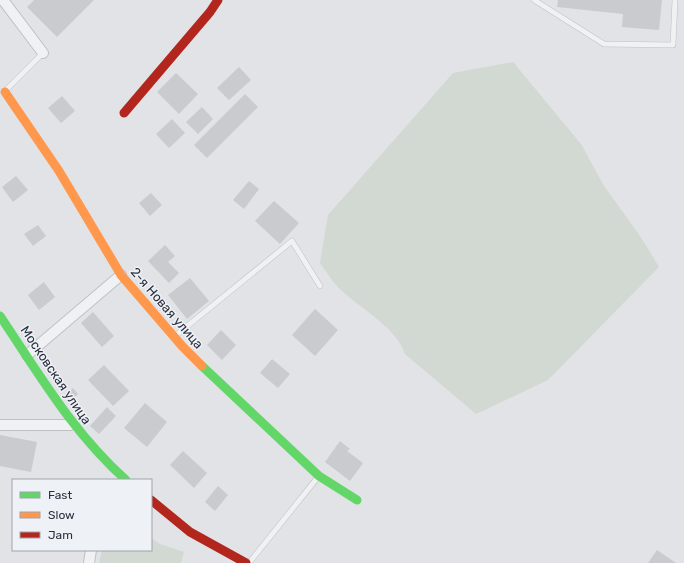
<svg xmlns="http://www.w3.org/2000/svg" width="684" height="563" font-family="Rubik,sans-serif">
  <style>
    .green { fill: #d1d9d2 }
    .building { fill: #c9cbce }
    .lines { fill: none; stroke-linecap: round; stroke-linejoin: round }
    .lane-casing { stroke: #bfc1c4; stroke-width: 6 }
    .street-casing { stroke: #bfc1c4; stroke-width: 12 }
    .lane { stroke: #f0f1f3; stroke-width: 5 }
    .street { stroke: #f0f1f3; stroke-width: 10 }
    .fast { stroke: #63d668; stroke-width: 9 }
    .slow { stroke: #ff974d; stroke-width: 9 }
    .jam { stroke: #b3261e; stroke-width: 9 }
    .labels { text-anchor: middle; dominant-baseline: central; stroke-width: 3; stroke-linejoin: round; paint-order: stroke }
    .street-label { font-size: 13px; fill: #292f3e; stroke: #eef1f5 }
  </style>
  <rect width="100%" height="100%" fill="#e1e3e6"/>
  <path class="green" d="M 513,62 L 581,144 L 604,186 L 640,236 L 659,267 L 548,380 L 476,414 L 405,354 C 396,327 361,309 341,290 C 333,283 327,272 320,263 L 328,215 L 453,73 Z
    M 151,538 L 160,544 L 184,552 L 181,563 L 99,563 L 102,550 L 151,550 Z"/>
  <path class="building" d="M 34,0 L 94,0 L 57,37 L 27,7 Z
    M 558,0 L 662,0 L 659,30 L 622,27 L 623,14 L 557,7 Z
    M 239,67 L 251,80 L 229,100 L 217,88 Z
    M 176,73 L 198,94 L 179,114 L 157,92 Z
    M 245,94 L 258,107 L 207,158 L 194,145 Z
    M 62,96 L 75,111 L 61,123 L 48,108 Z
    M 202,107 L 213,119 L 198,134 L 186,122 Z
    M 172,119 L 185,133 L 169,148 L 156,134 Z
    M 16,176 L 28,190 L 13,202 L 2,187 Z
    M 249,181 L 259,189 L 244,209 L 233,200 Z
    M 151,193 L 162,205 L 150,216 L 139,203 Z
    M 274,201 L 299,223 L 280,244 L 255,221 Z
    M 38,225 L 46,236 L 33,246 L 24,234 Z
    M 165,245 L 175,256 L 168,262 L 179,273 L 169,283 L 148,261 Z
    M 190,278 L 209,301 L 187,319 L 168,295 Z
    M 44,282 L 55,297 L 39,310 L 28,295 Z
    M 315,309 L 338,330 L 315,356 L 292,335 Z
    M 93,312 L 114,336 L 102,347 L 81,323 Z
    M 221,330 L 236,345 L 222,360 L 207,345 Z
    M 272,359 L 290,374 L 278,388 L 260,373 Z
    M 104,365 L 129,391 L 113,406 L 88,380 Z
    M 73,388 L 78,394 L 71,401 L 66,395 Z
    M 145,403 L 167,422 L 147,447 L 124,428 Z
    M 107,407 L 116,416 L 99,434 L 90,426 Z
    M 0,435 L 37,442 L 31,472 L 0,466 Z
    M 340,441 L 350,449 L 347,451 L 363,463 L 350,481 L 325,462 Z
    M 183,451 L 207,473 L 194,488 L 170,465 Z
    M 218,486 L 228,495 L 215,511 L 205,502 Z
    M 657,550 L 676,563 L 648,563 Z"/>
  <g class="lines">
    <defs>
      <path id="lane" d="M 534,0 L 604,44 L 673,45 L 675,0
        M 6,90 L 43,53
        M 175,336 L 292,241 L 320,286
        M 249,563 L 318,477"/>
      <path id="street" d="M 3,0 L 43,53
        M 27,355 L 121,275
        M 0,425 L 71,425
        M 89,563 L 91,550"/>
    </defs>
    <use href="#lane" class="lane-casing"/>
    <use href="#street" class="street-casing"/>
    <use href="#lane" class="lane"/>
    <use href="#street" class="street"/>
    <path class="fast" d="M 0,316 C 39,374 73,433 126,480
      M 202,366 L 319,476 L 357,500"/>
    <path class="slow" d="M 5,92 L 59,171 L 121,275 L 182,346 L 202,366"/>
    <path class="jam" d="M 124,113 L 210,12 L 218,0
      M 151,500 L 190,532 L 246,563"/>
  </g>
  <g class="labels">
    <g class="street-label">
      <text transform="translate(167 308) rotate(49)">2-я Новая улица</text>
      <text transform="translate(56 375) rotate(56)">Московская улица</text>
    </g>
  </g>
  <rect x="12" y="479" width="140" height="72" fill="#eef1f5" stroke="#9fa3ac"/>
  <rect x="20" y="492" width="20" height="6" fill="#63d668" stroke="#9fa3ac"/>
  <text x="48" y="499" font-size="12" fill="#292f3e">Fast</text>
  <rect x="20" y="512" width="20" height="6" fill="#ff974d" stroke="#9fa3ac"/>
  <text x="48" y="519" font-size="12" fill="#292f3e">Slow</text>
  <rect x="20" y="532" width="20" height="6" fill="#b3261e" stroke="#9fa3ac"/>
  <text x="48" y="539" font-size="12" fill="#292f3e">Jam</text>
</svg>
